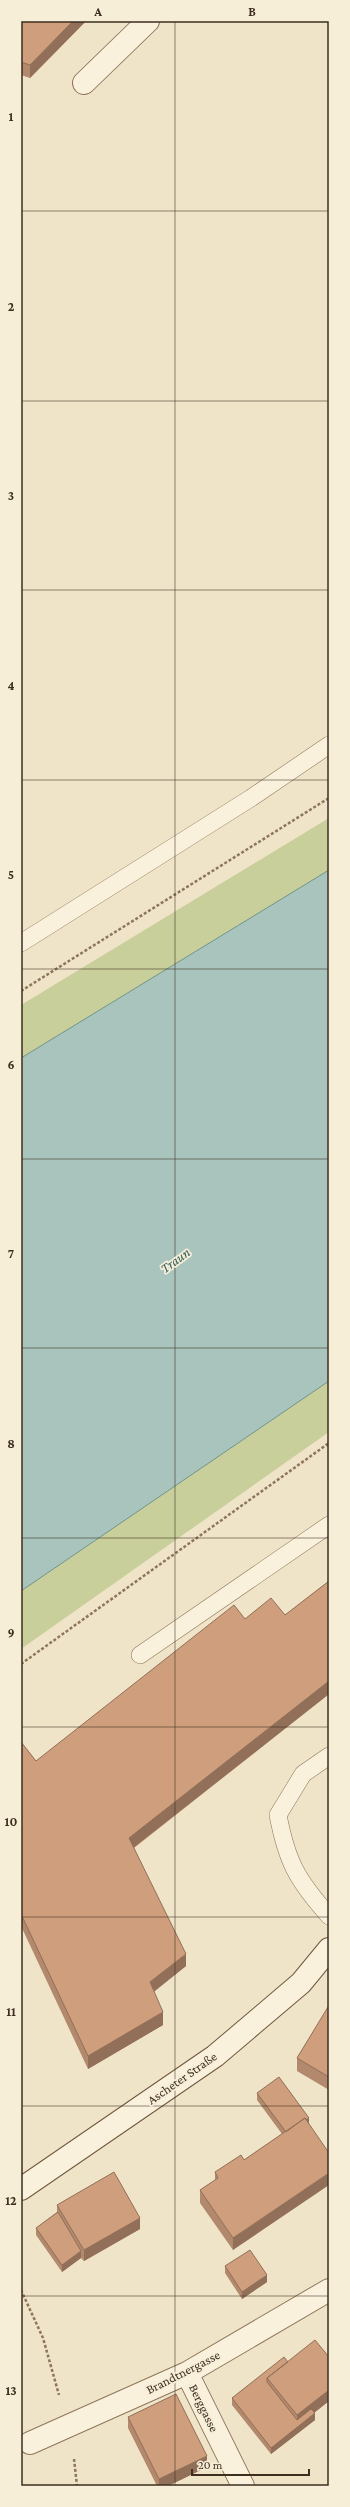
<svg xmlns="http://www.w3.org/2000/svg" width="350" height="2507" font-family="'Crimson Pro',serif">
  <style>
    .green { fill: #c9cf9b }
    .water { fill: #a9c4bc; stroke: #6f938a }
    .lines { fill: none; stroke-linecap: round; stroke-linejoin: round }
    .lane-casing { stroke: #8d765c; stroke-width: 18 }
    .street-casing { stroke: #8d765c; stroke-width: 24 }
    .secondary-casing { stroke: #6f573f; stroke-width: 24 }
    .path { stroke: #8d765c; stroke-width: 2.5; stroke-dasharray: 3 2; stroke-linecap: butt }
    .lane { stroke: #faf1dc; stroke-width: 17 }
    .street { stroke: #faf1dc; stroke-width: 22 }
    .secondary { stroke: #faf1dc; stroke-width: 22 }
    .wall { fill: #b2896c }
    .shaded-wall { fill: #916f58 }
    .building { fill: #cf9f7d; stroke: #916f58 }
    .grid { fill: none; stroke: #3d2e20; stroke-width: 1; stroke-opacity: 0.55 }
    .labels { text-anchor: middle; dominant-baseline: central; stroke-width: 3.5; stroke-linejoin: round; paint-order: stroke }
    .street-label { font-size: 13px; fill: #3d2e20; stroke: #f7eed8 }
    .water-label { font-size: 14px; font-style: italic; fill: #2f5d5a; stroke: #f7eed8 }
    .neatline { fill: none; stroke: #3d2e20; stroke-width: 1.5 }
    .grid-label { font-size: 13px; text-anchor: middle; font-weight: bold; fill: #3d2e20 }
  </style>
  <rect width="100%" height="100%" fill="#f0e4c8"/>
  <path class="green" d="M 329,818 L 329,870 L 21,1058 L 21,1005 Z
    M 329,1381 L 329,1432 L 21,1649 L 21,1591 Z"/>
  <path class="water" d="M 329,870 L 329,1381 L 21,1591 L 21,1058 Z"/>
  <g class="lines">
    <defs>
      <path id="lane" d="M 21,943 L 251,798 L 329,745
        M 140,1655 L 329,1525
        M 329,1756 L 303,1774 L 278,1815 C 287,1862 297,1880 329,1916"/>
      <path id="street" d="M 84,83 L 148,21
        M 187,2373 L 243,2486
        M 30,2443 L 187,2373 L 329,2290"/>
      <path id="secondary" d="M 21,2189 L 215,2056 L 301,1983 L 329,1949"/>
    </defs>
    <use href="#lane" class="lane-casing"/>
    <use href="#street" class="street-casing"/>
    <use href="#secondary" class="secondary-casing"/>
    <path class="path" d="M 21,991 L 329,798
      M 21,1664 L 329,1443
      M 21,2290 L 43,2338 L 59,2395
      M 74,2459 L 77,2486"/>
    <use href="#lane" class="lane"/>
    <use href="#street" class="street"/>
    <use href="#secondary" class="secondary"/>
  </g>
  <path class="wall" d="M 21,21 L 86,21 L 30,78 L 21,75 Z
    M 329,1581 L 329,1694 L 134,1848 L 186,1966 L 154,1991 L 163,2025 L 88,2069 L 21,1926 L 21,1742 L 36,1761 L 245,1619 L 285,1615 Z
    M 329,2008 L 329,2090 L 297,2071 L 297,2058 Z
    M 257,2093 L 309,2118 L 233,2250 L 200,2203 L 200,2190 L 215,2180 L 215,2172 L 244,2160 L 282,2134 L 257,2100 Z
    M 57,2205 L 140,2229 L 84,2261 L 81,2258 L 62,2272 L 36,2235 L 36,2228 L 57,2212 Z
    M 225,2266 L 267,2282 L 242,2299 L 225,2273 Z
    M 288,2362 L 329,2401 L 314,2413 L 315,2420 L 271,2454 L 232,2405 L 232,2398 Z
    M 128,2417 L 207,2467 L 168,2486 L 157,2486 L 128,2428 Z"/>
  <path class="shaded-wall" d="M 73,21 L 86,21 L 30,78 L 30,65 Z
    M 329,1681 L 329,1694 L 129,1851 L 129,1838 Z
    M 186,1954 L 186,1966 L 150,1995 L 150,1982 Z
    M 163,2012 L 163,2025 L 88,2069 L 88,2056 Z
    M 309,2118 L 309,2124 L 287,2133 Z
    M 329,2173 L 329,2185 L 233,2250 L 233,2238 Z
    M 140,2218 L 140,2229 L 84,2261 L 84,2250 Z
    M 81,2251 L 81,2258 L 62,2272 L 62,2265 Z
    M 267,2275 L 267,2282 L 242,2299 L 242,2292 Z
    M 329,2390 L 329,2401 L 297,2426 L 297,2415 Z
    M 315,2413 L 315,2420 L 271,2454 L 271,2448 Z
    M 207,2456 L 207,2467 L 168,2486 L 159,2486 L 159,2479 Z"/>
  <path class="building" d="M 21,21 L 73,21 L 30,65 L 21,62 Z
    M 329,1581 L 329,1681 L 129,1838 L 186,1954 L 150,1982 L 163,2012 L 88,2056 L 21,1914 L 21,1742 L 36,1761 L 234,1605 L 245,1619 L 271,1598 L 285,1615 Z
    M 328,2007 L 329,2008 L 329,2077 L 297,2058 Z
    M 279,2077 L 309,2118 L 306,2120 L 305,2118 L 286,2132 L 257,2093 Z
    M 305,2118 L 329,2153 L 329,2173 L 233,2238 L 200,2190 L 218,2178 L 215,2172 L 241,2155 L 244,2160 Z
    M 114,2172 L 140,2218 L 84,2250 L 57,2205 Z
    M 58,2212 L 81,2251 L 62,2265 L 36,2228 Z
    M 250,2250 L 267,2275 L 242,2292 L 225,2266 Z
    M 315,2340 L 329,2357 L 329,2390 L 297,2415 L 267,2378 Z
    M 284,2357 L 288,2362 L 267,2378 L 267,2382 L 297,2420 L 311,2409 L 315,2413 L 271,2448 L 232,2398 Z
    M 176,2394 L 207,2456 L 159,2479 L 128,2417 Z"/>
  <path class="grid" d="M 175,21 L 175,2486M 21,211 L 329,211M 21,401 L 329,401M 21,590 L 329,590M 21,780 L 329,780M 21,969 L 329,969M 21,1159 L 329,1159M 21,1348 L 329,1348M 21,1538 L 329,1538M 21,1727 L 329,1727M 21,1917 L 329,1917M 21,2106 L 329,2106M 21,2296 L 329,2296"/>
  <g class="labels">
    <g class="street-label">
      <text transform="translate(182 2078) rotate(-35)">Ascheter Straße</text>
      <text transform="translate(183 2372) rotate(-27)">Brandtnergasse</text>
      <text transform="translate(204 2408) rotate(64)">Berggasse</text>
    </g>
    <g class="water-label">
      <text transform="translate(175 1260) rotate(-36)">Traun</text>
    </g>
  </g>
  <rect width="350" height="2507" fill="none" stroke="#f7eed8" stroke-width="44"/>
  <path d="M192 2469v6h117v-6" fill="none" stroke="#3d2e20" stroke-width="2"/>
  <text x="198" y="2469" font-size="12" fill="#3d2e20" stroke="#f7eed8" stroke-width="3" paint-order="stroke">20 m</text>
  <rect x="22" y="22" width="306" height="2463" class="neatline"/>
  <g class="grid-label">
    <text x="98" y="16">A</text>
    <text x="252" y="16">B</text>
    <text x="11" y="121">1</text>
    <text x="11" y="311">2</text>
    <text x="11" y="500">3</text>
    <text x="11" y="690">4</text>
    <text x="11" y="879">5</text>
    <text x="11" y="1069">6</text>
    <text x="11" y="1258">7</text>
    <text x="11" y="1448">8</text>
    <text x="11" y="1637">9</text>
    <text x="11" y="1826">10</text>
    <text x="11" y="2016">11</text>
    <text x="11" y="2205">12</text>
    <text x="11" y="2395">13</text>
  </g>
</svg>
